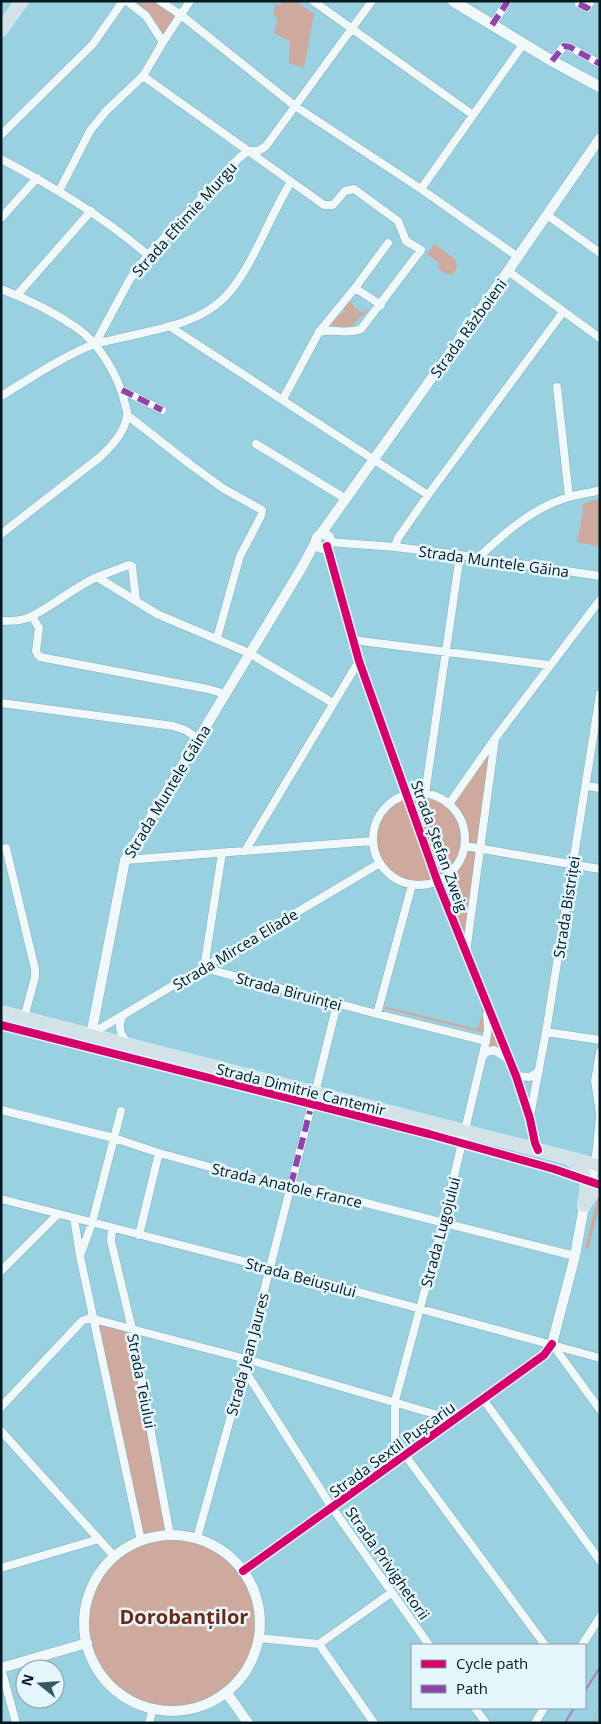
<svg xmlns="http://www.w3.org/2000/svg" width="601" height="1724" font-family="'Open Sans',sans-serif">
  <style>
    .green { fill: #cea99d }
    .lines { fill: none; stroke-linecap: round; stroke-linejoin: round }
    .stream { stroke: #b37cb7; stroke-width: 2 }
    .minor-casing { stroke: #80aeba; stroke-width: 9 }
    .tertiary-casing { stroke: #80aeba; stroke-width: 11 }
    .secondary-casing { stroke: #80aeba; stroke-width: 12 }
    .primary-casing { stroke: #d1eaf1; stroke-width: 14 }
    .minor { stroke: #f0f8fa; stroke-width: 8 }
    .tertiary { stroke: #f0f8fa; stroke-width: 10 }
    .secondary { stroke: #f0f8fa; stroke-width: 11 }
    .primary { stroke: #d2e2e7; stroke-width: 12 }
    .tram { stroke: #a7b4b8; stroke-width: 1 }
    .quiet { stroke: #8e44ad; stroke-width: 6; stroke-dasharray: 12 6; stroke-linecap: butt }
    .cycleway-casing { stroke: #e4f6fc; stroke-width: 11 }
    .cycleway { stroke: #d6006c; stroke-width: 8 }
    .labels { text-anchor: middle; dominant-baseline: central; stroke-width: 5; stroke-linejoin: round; paint-order: stroke }
    .street-label { font-size: 15px; fill: #03191f; stroke: #e4f6fc }
    .district-label { font-size: 20px; font-weight: bold; fill: #6c2915; stroke: #e4f6fc }
  </style>
  <rect width="100%" height="100%" fill="#99d1e0"/>
  <path class="green" d="M 127,1 L 160,1 L 181,15 L 163,42 L 155,27 Z
    M 282,1 L 295,1 L 314,14 L 304,68 L 289,63 L 290,41 L 274,33 L 278,19 L 274,16 L 275,4 L 280,5 Z
    M 434,244 L 455,259 L 457,267 L 453,274 C 446,275 441,272 438,267 L 439,262 L 427,255 Z
    M 346,302 L 351,302 L 355,308 L 363,313 L 367,308 L 366,313 L 359,318 L 349,329 L 333,325 L 327,327 L 334,316 L 345,312 L 343,307 Z
    M 600,499 L 600,547 L 577,542 L 583,512 L 582,504 Z
    M 496,737 L 466,955 L 445,878 C 437,882 429,885 420,886 C 391,886 369,859 374,832 C 381,793 419,785 448,804 Z
    M 383,1006 L 477,1029 L 483,1015 L 481,1009 L 484,1009 L 487,1024 L 485,1033 L 382,1008 Z
    M 490,1024 L 502,1049 L 496,1047 L 488,1048 Z
    M 600,1189 L 600,1204 L 588,1249 L 585,1248 Z
    M 94,1319 L 132,1329 L 170,1535 C 302,1542 278,1724 157,1709 C 132,1705 109,1689 96,1667 C 76,1632 83,1582 115,1556 C 122,1549 132,1545 141,1540 Z"/>
  <g class="lines">
    <path class="stream" d="M 585,1691 L 600,1667
      M 565,1723 L 574,1708"/>
    <defs>
      <path id="minor" d="M 127,1 L 146,16 L 163,42
        M 160,1 L 181,15 L 295,106 L 421,189 L 518,257
        M 313,1 L 473,115
        M 579,4 L 587,8 L 591,1
        M 492,25 L 508,1
        M 552,61 L 564,46 L 570,47 L 600,64
        M 143,76 L 324,205 L 333,205 L 345,191 L 354,189 L 398,221 L 406,241 L 421,250 L 361,329 C 345,335 335,328 319,332
        M 1,135 L 93,44 L 123,1
        M 1,159 C 54,187 102,216 148,255
        M 421,189 L 524,43
        M 59,191 L 90,131 L 106,111 L 143,76 L 163,42 L 190,1
        M 547,215 L 600,253
        M 1,218 L 37,178
        M 508,271 L 600,338
        M 355,288 L 381,305
        M 1,289 C 27,299 54,312 77,328 C 100,344 119,377 125,404 C 126,408 128,412 127,416 C 125,432 112,446 100,457 L 1,534
        M 17,295 L 91,211
        M 169,326 L 428,495
        M 95,344 L 130,279 L 148,255 L 239,158 L 248,151 L 258,151 L 266,146 L 372,1
        M 557,387 L 569,497
        M 122,390 L 162,410
        M 1,396 C 31,378 62,357 94,344 C 101,342 109,341 116,339 C 153,330 198,325 225,297 C 254,266 268,218 291,182
        M 283,399 L 319,332 L 355,288 L 388,243
        M 127,415 L 191,465 L 224,489 L 262,510 L 261,516 L 240,556 L 217,638
        M 256,444 L 346,499
        M 329,542 L 395,547 L 460,555 L 600,576
        M 327,546 L 359,661 L 438,883 L 516,1076 L 530,1119 L 535,1143 L 538,1150
        M 395,547 L 398,538 L 428,495 L 563,312
        M 478,558 C 504,533 534,507 569,497 C 579,494 590,493 600,490
        M 97,577 L 129,565 L 132,566 L 136,600
        M 32,616 L 39,628 L 36,651 L 38,655 L 40,657 L 208,689 L 225,694
        M 1,621 C 12,621 23,621 32,616 C 55,605 74,587 97,577 L 157,614 L 249,653 L 333,703
        M 353,640 L 549,665
        M 1,703 L 173,726 L 185,730 L 199,739
        M 586,786 L 600,788
        M373 839a46 46 0 1 1 92 0a46 46 0 1 1-92 0Z
        M 425,794 L 460,555
        M 449,804 L 496,737 L 600,600
        M 465,846 L 600,869
        M 6,848 L 35,969 L 35,977 L 24,1018
        M 245,851 L 359,661
        M 222,853 L 204,968 L 377,1014 L 486,1041
        M 125,860 L 373,841
        M 466,953 L 495,739
        M 377,1014 L 412,885
        M 122,1017 C 117,1028 121,1036 129,1044
        M 546,1032 L 600,1040
        M 91,1034 L 380,863
        M 600,1052 L 595,1081 L 600,1114
        M 483,1056 L 486,1052 L 494,1050 L 507,1058
        M 516,1076 L 530,1077 L 539,1071
        M 315,1093 L 337,1004
        M 1,1110 L 114,1138 L 159,1153 L 276,1185 L 291,1184 L 575,1256
        M 530,1116 L 546,1032 L 600,694
        M 595,1165 L 600,1117
        M 1,1199 L 270,1268 L 600,1358
        M 74,1218 L 80,1256 L 141,1541
        M 112,1228 L 111,1241 L 132,1329 L 170,1535
        M 139,1235 L 159,1153
        M 80,1256 L 92,1223 L 121,1111
        M 1,1271 L 58,1214
        M 552,1344 L 600,1410
        M 244,1369 L 331,1506 L 429,1645
        M 483,1399 L 600,1561
        M 1,1407 L 82,1321 L 90,1318 L 246,1359 L 455,1420
        M 1,1431 L 114,1556
        M 405,1455 L 545,1645
        M 395,1462 L 395,1401 L 443,1223 L 486,1041 L 488,1028 L 487,1014
        M 197,1538 L 244,1369 L 310,1111
        M 1,1568 L 99,1539
        M 258,1638 L 319,1644 L 391,1593
        M 319,1644 L 374,1723
        M 582,1645 L 600,1617
        M 1,1668 L 16,1723
        M 475,1708 L 486,1723
        M 149,1723 L 153,1708
        M 535,1723 L 544,1708"/>
      <path id="tertiary" d="M316 541a7 7 0 1 1 14 0a7 7 0 1 1-14 0Z
        M 320,535 L 508,271 L 600,138
        M 91,1035 L 125,860 L 301,569 L 316,541
        M84 1623a88 88 0 1 1 176 0a88 88 0 1 1-176 0Z
        M 243,1571 L 544,1355 L 552,1344 L 575,1256 L 584,1206 L 595,1165
        M 1,1668 L 87,1643
        M 226,1692 L 248,1723"/>
      <path id="secondary" d="M 453,1 L 552,61 L 600,87"/>
      <path id="primary" d="M 1,30 L 22,1
        M 1,1012 L 600,1166
        M 570,1159 C 590,1174 588,1183 584,1206
        M 587,1201 L 600,1183"/>
    </defs>
    <use href="#minor" class="minor-casing"/>
    <use href="#tertiary" class="tertiary-casing"/>
    <use href="#secondary" class="secondary-casing"/>
    <use href="#primary" class="primary-casing"/>
    <use href="#minor" class="minor"/>
    <use href="#tertiary" class="tertiary"/>
    <use href="#secondary" class="secondary"/>
    <use href="#primary" class="primary"/>
    <path class="tram" d="M 1,1021 L 442,1133 L 528,1156 L 600,1181
      M 592,1723 L 600,1706"/>
    <path class="quiet" d="M 579,4 L 587,8 L 591,1
      M 492,25 L 508,1
      M 552,61 L 564,46 L 570,47 L 600,64
      M 122,390 L 162,410
      M 291,1184 L 310,1111"/>
    <defs>
      <path id="cycleway" d="M 327,546 L 359,661 L 438,883 L 516,1076 L 530,1119 L 535,1143 L 538,1150
        M 1,1025 L 429,1134 L 554,1169 L 600,1185
        M 243,1571 L 483,1399 L 544,1355 L 552,1344"/>
    </defs>
    <use href="#cycleway" class="cycleway-casing"/>
    <use href="#cycleway" class="cycleway"/>
  </g>
  <g class="labels">
    <g class="street-label">
      <text transform="translate(184 219) rotate(-48)">Strada Eftimie Murgu</text>
      <text transform="translate(468 328) rotate(-54)">Strada Războieni</text>
      <text transform="translate(494 561) rotate(8)">Strada Muntele Găina</text>
      <text transform="translate(167 791) rotate(-59)">Strada Muntele Găina</text>
      <text transform="translate(440 846) rotate(70)">Strada Ștefan Zweig</text>
      <text transform="translate(566 907) rotate(-81)">Strada Bistriței</text>
      <text transform="translate(235 949) rotate(-31)">Strada Mircea Eliade</text>
      <text transform="translate(289 991) rotate(15)">Strada Biruinței</text>
      <text transform="translate(301 1089) rotate(14)">Strada Dimitrie Cantemir</text>
      <text transform="translate(287 1185) rotate(13)">Strada Anatole France</text>
      <text transform="translate(440 1232) rotate(-75)">Strada Lugojului</text>
      <text transform="translate(301 1277) rotate(15)">Strada Beiușului</text>
      <text transform="translate(247 1354) rotate(-75)">Strada Jean Jaures</text>
      <text transform="translate(142 1381) rotate(79)">Strada Teiului</text>
      <text transform="translate(392 1449) rotate(-36)">Strada Sextil Pușcariu</text>
      <text transform="translate(388 1563) rotate(55)">Strada Privighetorii</text>
    </g>
    <g class="district-label">
      <text x="184" y="1616">Dorobanților</text>
    </g>
  </g>
  <rect width="601" height="1724" fill="none" stroke="#03191f" stroke-width="5"/>
  <rect x="411" y="1644" width="175" height="65" fill="#e4f6fc" stroke="#8a9ea4"/>
  <rect x="421" y="1660" width="25" height="8" fill="#d6006c" stroke="#8a9ea4"/>
  <text x="456" y="1669" font-size="15" fill="#03191f">Cycle path</text>
  <rect x="421" y="1685" width="25" height="8" fill="#8e44ad" stroke="#8a9ea4"/>
  <text x="456" y="1694" font-size="15" fill="#03191f">Path</text>
  <g transform="translate(40 1684) rotate(287)"><circle r="24" fill="#e4f6fc" stroke="#8a9ea4"/>
  <path d="M0-4L9 19L0 12L-9 19Z" fill="#385963"/>
  <text y="-8" font-size="14" font-weight="bold" text-anchor="middle" fill="#03191f">N</text>
  </g>
</svg>
